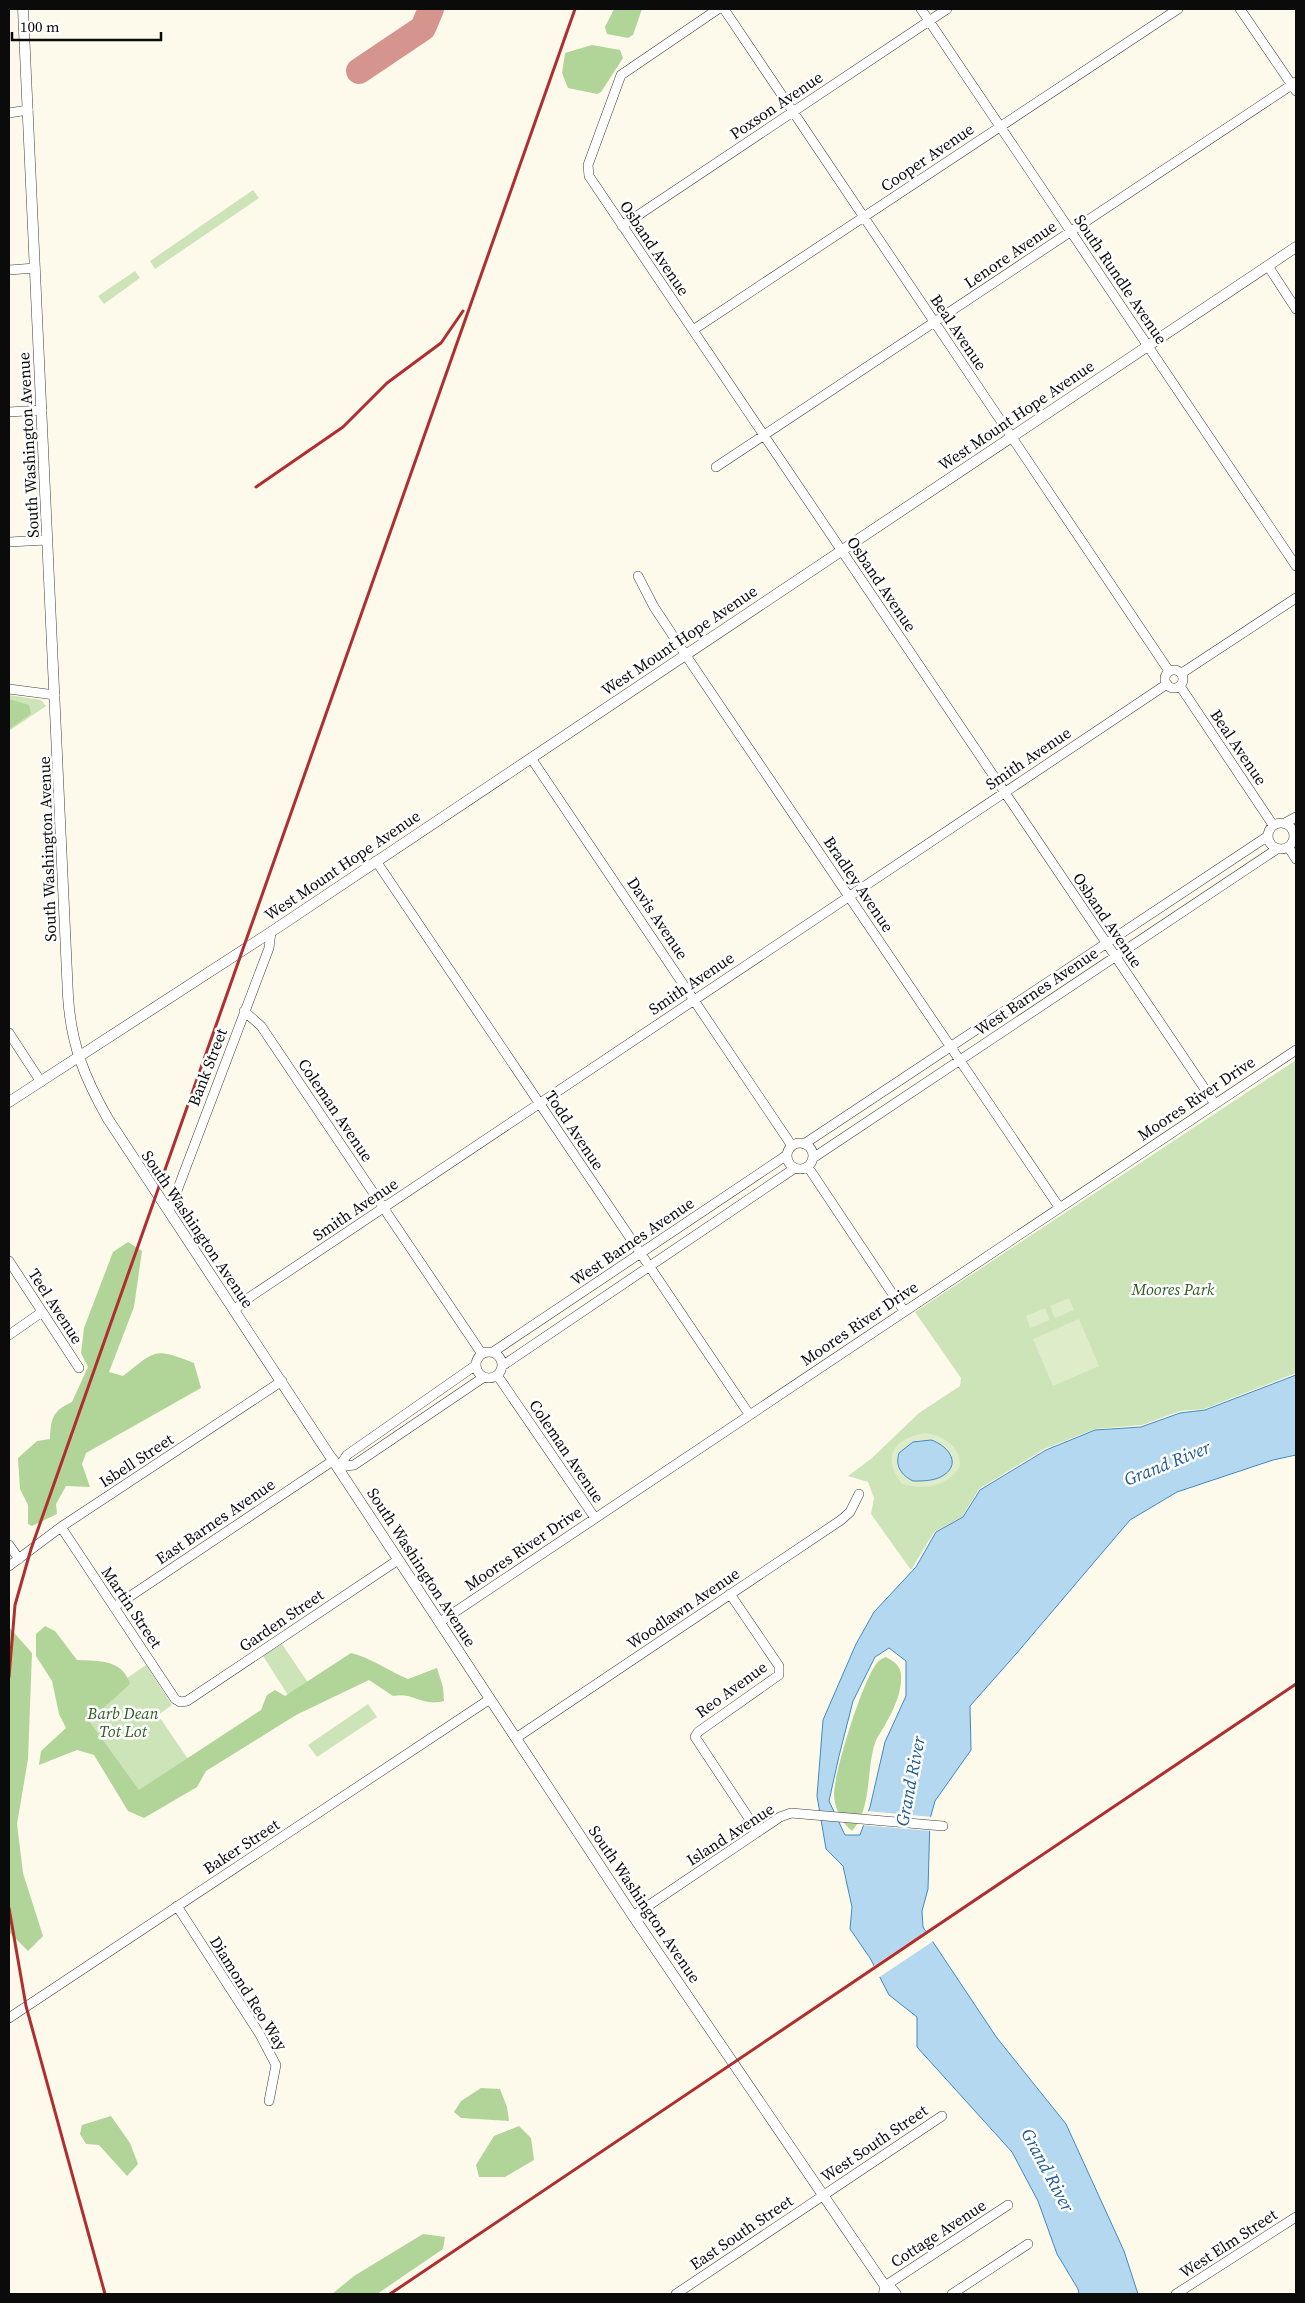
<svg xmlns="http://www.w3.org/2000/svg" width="1305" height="2303" font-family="'Source Serif 4',serif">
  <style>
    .green { fill: #cde4b8 }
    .forest { fill: #b1d498 }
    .pitch { fill: #dfecc9 }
    .water { fill: #b4d8f0; stroke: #418ac1; fill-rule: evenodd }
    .pier { fill: #fdfaeb }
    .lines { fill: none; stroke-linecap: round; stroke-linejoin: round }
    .taxiway { stroke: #d6948e; stroke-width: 26 }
    .minor-casing { stroke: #3e3e3e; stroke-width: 10 }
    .tertiary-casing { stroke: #3e3e3e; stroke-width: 11 }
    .minor { stroke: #fff; stroke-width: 9 }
    .tertiary { stroke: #fff; stroke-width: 10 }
    .rail { stroke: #af2f31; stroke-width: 3 }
    .labels { text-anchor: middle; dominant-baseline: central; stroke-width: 5; stroke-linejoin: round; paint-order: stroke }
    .street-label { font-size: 16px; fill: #0b0b0b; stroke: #fff }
    .park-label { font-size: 16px; font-style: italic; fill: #2c5c21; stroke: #fff }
    .water-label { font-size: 18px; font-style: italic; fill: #205c91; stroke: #fff }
  </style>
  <rect width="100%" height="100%" fill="#fdfaeb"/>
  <path class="green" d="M 253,190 L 259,198 L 155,269 L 150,261 Z
    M 135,271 L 140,278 L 104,304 L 98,296 Z
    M 9,695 L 41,700 L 46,706 L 9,731 Z
    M 1296,1060 L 1296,1373 L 1204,1409 L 1180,1411 L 1142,1425 L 1095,1429 L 1044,1449 L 979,1489 L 962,1517 L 934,1532 L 911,1570 L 871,1514 L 874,1498 L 868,1482 L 848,1476 L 872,1458 L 919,1413 L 960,1386 L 961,1378 L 915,1312 Z
    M 282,1644 L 311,1687 L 291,1700 L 263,1656 Z
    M 146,1665 L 172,1705 L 158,1715 L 192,1765 L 136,1804 L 76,1713 Z
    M 368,1704 L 377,1717 L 317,1757 L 308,1745 Z"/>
  <path class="forest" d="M 614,9 L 642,9 L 633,35 L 628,38 L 607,34 L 605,27 Z
    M 592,45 L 620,50 L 623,58 L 601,92 L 597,94 L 568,88 L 562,73 L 565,53 Z
    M 9,699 L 29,705 L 31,714 L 9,729 Z
    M 128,1242 L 142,1251 L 134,1307 L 109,1372 L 123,1376 C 156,1350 154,1347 194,1363 L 201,1388 L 86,1453 L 82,1464 L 90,1487 L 66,1486 L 56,1504 L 57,1514 L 32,1526 L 28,1524 L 28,1505 L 20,1489 L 18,1458 L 37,1441 L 50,1439 C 51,1419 52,1411 72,1402 L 88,1367 L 81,1353 L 84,1328 L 113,1252 Z
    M 45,1626 L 55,1631 L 77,1660 C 99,1661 122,1659 130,1684 L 89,1721 L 139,1790 L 261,1710 L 267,1695 L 275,1690 L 285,1696 L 351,1653 C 367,1656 391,1672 408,1679 L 437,1668 L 443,1687 L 444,1701 C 421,1707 414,1692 393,1696 L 369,1680 L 296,1715 L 206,1771 L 197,1787 L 144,1818 L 128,1811 L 94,1755 L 77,1750 L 39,1765 L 41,1751 L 66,1728 L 59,1714 L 52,1681 L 36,1656 L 36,1634 Z
    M 9,1627 L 32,1653 L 28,1759 L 17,1824 L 23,1873 L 43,1936 L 28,1951 L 9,1932 Z
    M 886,1657 C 895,1662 901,1666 901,1676 C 902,1692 894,1709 886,1723 C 883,1730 877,1736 875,1743 C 866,1771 872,1809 852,1831 C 842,1823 834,1808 834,1794 C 834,1773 863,1679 877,1663 C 879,1660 883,1658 886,1657 Z
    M 481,2088 L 500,2089 L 507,2107 L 509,2121 L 461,2118 L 454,2112 L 461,2101 Z
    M 111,2116 L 130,2143 L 138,2164 L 127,2176 L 99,2145 L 86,2144 L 80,2134 L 82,2125 Z
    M 519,2126 L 531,2138 L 534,2160 L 505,2177 L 479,2177 L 476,2165 L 494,2136 Z
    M 423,2234 L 445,2237 L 443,2249 L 377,2294 L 332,2294 L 354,2276 Z"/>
  <path class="pitch" d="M 1069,1298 L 1074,1310 L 1055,1318 L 1050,1306 Z
    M 1045,1308 L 1050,1320 L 1030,1328 L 1026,1316 Z
    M 1079,1319 L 1099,1366 L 1053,1386 L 1033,1339 Z
    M 926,1433 C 944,1436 960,1446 960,1466 C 948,1487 924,1490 902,1484 C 881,1456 894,1438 926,1433 Z"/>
  <path class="water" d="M 1296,1375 L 1296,1455 L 1273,1460 L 1177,1492 L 1130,1520 L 1016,1654 L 970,1706 L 971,1750 L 935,1801 L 930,1819 L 928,1889 L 922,1911 L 923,1927 L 997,2038 L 1066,2124 L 1124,2251 L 1138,2294 L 1079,2294 L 1078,2289 L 1057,2254 L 1038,2201 L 1012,2152 L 917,2047 L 917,2017 L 889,1995 L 870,1958 L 850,1929 L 852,1907 L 843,1866 L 826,1849 L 817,1796 L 823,1720 L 856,1644 L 874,1612 L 916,1567 L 936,1532 L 963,1517 L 980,1490 L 1046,1450 L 1095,1430 L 1141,1427 L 1180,1413 L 1205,1410 ZM 889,1648 L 906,1661 L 906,1696 L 885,1742 L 870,1807 L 860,1835 L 845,1835 L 829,1801 L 839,1756 L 853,1701 L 875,1657 Z
    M 931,1440 C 945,1444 963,1462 944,1475 C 935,1481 924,1481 913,1481 C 901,1475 895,1466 899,1453 L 913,1442 Z"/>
  <path class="pier" d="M 866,1811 L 933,1817 L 931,1831 L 861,1825 Z
    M 928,1930 L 935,1940 L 878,1978 L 872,1967 Z"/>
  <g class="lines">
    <path class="taxiway" d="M 359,71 L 423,28 L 431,9"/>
    <defs>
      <path id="minor" d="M 718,9 L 621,75 L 588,165 L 589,176 L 1215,1104
        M 724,9 L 1169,671
        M 921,9 L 1296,566
        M 1240,9 L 1296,91
        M 9,113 L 28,110
        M 622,226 L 947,9
        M 1268,266 L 1296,309
        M 9,270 L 35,268
        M 693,330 L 1178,9
        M 9,412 L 42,410
        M 716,467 L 1296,82
        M 9,542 L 47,540
        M 638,576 L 654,607 L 693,666 L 1059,1207
        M1165 679a9 9 0 1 1 18 0a9 9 0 1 1-18 0Z
        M 1182,673 L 1296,598
        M 1180,686 L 1273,825
        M 9,689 L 55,695
        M 531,758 L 792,1146
        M1268 836a13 13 0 1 1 26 0a13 13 0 1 1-26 0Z
        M 1285,823 L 1296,817
        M 1289,848 L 1296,859
        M 376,861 L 749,1414
        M 244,1011 L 261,1026 L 482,1354
        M 9,1033 L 41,1082
        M787 1156a13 13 0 1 1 26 0a13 13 0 1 1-26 0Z
        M 804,1144 L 1268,836
        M 813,1158 L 1277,849
        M 808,1167 L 904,1311
        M 169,1212 L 269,948 L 271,932
        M 9,1261 L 79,1368
        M 235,1310 L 244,1301 L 1167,684
        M 9,1335 L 42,1312
        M 493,1352 L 787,1155
        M476 1365a13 13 0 1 1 26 0a13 13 0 1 1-26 0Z
        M 502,1366 L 795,1168
        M 497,1375 L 595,1518
        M 339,1467 L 354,1465 L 484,1377
        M 339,1467 L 347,1455 L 476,1365
        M 61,1527 L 175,1699 L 180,1702 L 187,1701 L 398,1560
        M 9,1545 L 19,1559
        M 9,1566 L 61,1527 L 282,1381
        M 730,1594 L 779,1666 L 779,1675 L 698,1732 L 695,1737 L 758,1832
        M 114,1607 L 334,1460
        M 440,1622 L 1296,1050
        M 516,1738 L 841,1520 L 850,1512 L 859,1494
        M 177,1906 L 259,2033 L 276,2065 L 269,2101
        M 633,1916 L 780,1817 L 791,1813 L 943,1826
        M 9,2018 L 490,1699
        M 885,2286 L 1008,2205
        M 676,2294 L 942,2116
        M 952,2294 L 1028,2244
        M 1176,2294 L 1296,2217"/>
      <path id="tertiary" d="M 23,9 L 68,996 C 71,1044 84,1077 108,1119 L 633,1916 L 885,2286
        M 9,1102 L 271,932 L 1296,247
        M 884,2294 L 885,2286 L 889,2286 L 896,2294"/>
    </defs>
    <use href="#minor" class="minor-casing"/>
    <use href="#tertiary" class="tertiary-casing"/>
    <use href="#minor" class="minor"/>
    <use href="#tertiary" class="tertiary"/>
    <path class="rail" d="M 256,487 L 343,427 L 387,383 L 441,343 L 463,311
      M 9,1677 L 15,1605 L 31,1549 L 575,9
      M 9,1908 L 26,2006 L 105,2294
      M 390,2294 L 1296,1684"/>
  </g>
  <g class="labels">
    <g class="street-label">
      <text transform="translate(776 105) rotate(-34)">Poxson Avenue</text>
      <text transform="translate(927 157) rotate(-34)">Cooper Avenue</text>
      <text transform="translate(655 248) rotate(56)">Osband Avenue</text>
      <text transform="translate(1010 254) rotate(-34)">Lenore Avenue</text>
      <text transform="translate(1121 279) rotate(56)">South Rundle Avenue</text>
      <text transform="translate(959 332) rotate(56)">Beal Avenue</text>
      <text transform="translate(1016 415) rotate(-34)">West Mount Hope Avenue</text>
      <text transform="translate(28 445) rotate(-93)">South Washington Avenue</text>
      <text transform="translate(882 584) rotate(56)">Osband Avenue</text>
      <text transform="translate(679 640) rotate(-34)">West Mount Hope Avenue</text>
      <text transform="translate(1239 747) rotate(56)">Beal Avenue</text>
      <text transform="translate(1028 758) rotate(-34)">Smith Avenue</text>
      <text transform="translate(47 849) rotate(-92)">South Washington Avenue</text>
      <text transform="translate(342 865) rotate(-34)">West Mount Hope Avenue</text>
      <text transform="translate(859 884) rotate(56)">Bradley Avenue</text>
      <text transform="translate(658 918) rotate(56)">Davis Avenue</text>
      <text transform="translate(1108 920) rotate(56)">Osband Avenue</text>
      <text transform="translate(691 983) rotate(-34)">Smith Avenue</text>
      <text transform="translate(1036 991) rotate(-34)">West Barnes Avenue</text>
      <text transform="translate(207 1067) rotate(-69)">Bank Street</text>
      <text transform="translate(1196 1098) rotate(-34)">Moores River Drive</text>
      <text transform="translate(336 1110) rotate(56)">Coleman Avenue</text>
      <text transform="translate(575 1130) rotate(56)">Todd Avenue</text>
      <text transform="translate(355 1209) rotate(-34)">Smith Avenue</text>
      <text transform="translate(198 1229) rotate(56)">South Washington Avenue</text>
      <text transform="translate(632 1241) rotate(-34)">West Barnes Avenue</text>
      <text transform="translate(56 1306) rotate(57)">Teel Avenue</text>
      <text transform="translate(859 1323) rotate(-34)">Moores River Drive</text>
      <text transform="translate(567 1451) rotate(56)">Coleman Avenue</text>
      <text transform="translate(136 1460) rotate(-33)">Isbell Street</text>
      <text transform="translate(215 1521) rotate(-34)">East Barnes Avenue</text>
      <text transform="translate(523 1548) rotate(-34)">Moores River Drive</text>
      <text transform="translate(422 1567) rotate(57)">South Washington Avenue</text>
      <text transform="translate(132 1607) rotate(56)">Martin Street</text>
      <text transform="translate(683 1608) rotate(-34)">Woodlawn Avenue</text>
      <text transform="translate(281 1620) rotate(-34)">Garden Street</text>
      <text transform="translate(731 1689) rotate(-36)">Reo Avenue</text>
      <text transform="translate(730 1834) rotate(-33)">Island Avenue</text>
      <text transform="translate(241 1846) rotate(-33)">Baker Street</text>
      <text transform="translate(645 1904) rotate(56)">South Washington Avenue</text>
      <text transform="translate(249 1993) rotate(58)">Diamond Reo Way</text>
      <text transform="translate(874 2143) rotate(-34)">West South Street</text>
      <text transform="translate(741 2232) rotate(-34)">East South Street</text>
      <text transform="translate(938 2233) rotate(-33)">Cottage Avenue</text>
      <text transform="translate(1228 2243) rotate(-33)">West Elm Street</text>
    </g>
    <g class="park-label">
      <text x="1173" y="1289">Moores Park</text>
      <text x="123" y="1713">Barb Dean<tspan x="123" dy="18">Tot Lot</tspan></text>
    </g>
    <g class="water-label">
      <text transform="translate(1167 1463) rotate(-22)">Grand River</text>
      <text transform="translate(910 1781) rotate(-79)">Grand River</text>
      <text transform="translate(1048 2170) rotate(62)">Grand River</text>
    </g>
  </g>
  <rect width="1305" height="2303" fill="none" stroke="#0b0b0b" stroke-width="20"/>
  <path d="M12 32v8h149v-8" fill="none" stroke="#0b0b0b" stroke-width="2.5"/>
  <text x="20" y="32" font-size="15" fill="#0b0b0b" stroke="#ffffff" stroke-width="4" paint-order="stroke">100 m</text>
</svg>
